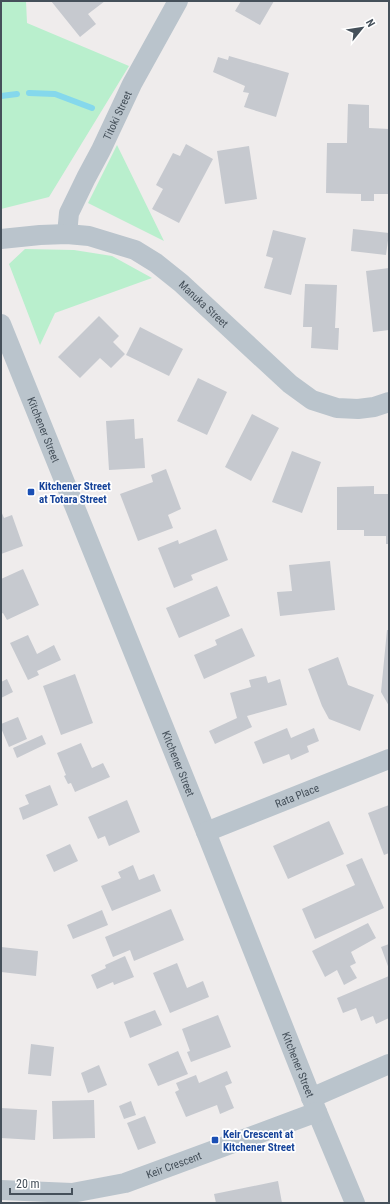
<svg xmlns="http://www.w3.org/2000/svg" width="390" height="1204" font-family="'Roboto Condensed',sans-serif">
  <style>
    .green { fill: #b9efcd }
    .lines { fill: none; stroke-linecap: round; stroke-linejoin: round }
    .stream { stroke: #85d8ec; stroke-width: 6 }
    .building { fill: #c6c9cf }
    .minor { stroke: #bac4cc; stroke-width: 20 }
    .transit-dot { fill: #1a4fb4; stroke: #fff; stroke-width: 1.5 }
    .labels { text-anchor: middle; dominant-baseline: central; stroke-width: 3.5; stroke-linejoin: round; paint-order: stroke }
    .street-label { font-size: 11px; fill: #45505a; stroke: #fff }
    .transit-label { font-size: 11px; font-weight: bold; fill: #164399; stroke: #fff; text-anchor: start }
  </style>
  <rect width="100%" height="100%" fill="#efecec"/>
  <path class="green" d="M 1,1 L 26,1 L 27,23 L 129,66 L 49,197 L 1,209 Z
    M 117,145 L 164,241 L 88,203 Z
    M 25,249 L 74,250 L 112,256 L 152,278 L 55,313 L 40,345 L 9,264 Z"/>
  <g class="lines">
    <path class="stream" d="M 29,93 L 55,94 L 92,108
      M 1,96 L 17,94"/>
  </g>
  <path class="building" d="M 51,1 L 105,1 L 88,14 L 96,24 L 80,37 Z
    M 241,1 L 274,1 L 260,25 L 235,11 Z
    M 229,56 L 289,73 L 276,117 L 244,107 L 249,93 L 243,92 L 245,86 L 213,72 L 218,57 L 228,60 Z
    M 348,104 L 369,105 L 369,128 L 389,129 L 388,194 L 374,194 L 374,201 L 361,201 L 361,194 L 326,193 L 327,143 L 347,143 Z
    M 186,144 L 213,159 L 179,223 L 152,209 L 163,189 L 156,185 L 173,153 L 180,156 Z
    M 249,146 L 257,199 L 225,204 L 217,151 Z
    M 353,229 L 389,233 L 386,255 L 351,251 Z
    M 273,230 L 306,238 L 291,295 L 264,288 L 273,258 L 266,256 Z
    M 389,268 L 389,330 L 373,332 L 366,271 Z
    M 305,284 L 337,285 L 335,328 L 339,328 L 338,350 L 311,348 L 312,327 L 303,327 Z
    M 99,316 L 119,336 L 113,342 L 125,354 L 111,368 L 100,358 L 80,378 L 58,357 Z
    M 140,327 L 183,349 L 169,376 L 126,355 Z
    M 198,378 L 227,392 L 207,435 L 177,421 Z
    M 252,414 L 279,428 L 251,481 L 225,467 Z
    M 134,419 L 135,439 L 143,438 L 145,468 L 109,470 L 106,421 Z
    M 292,451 L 321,462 L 302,513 L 272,502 Z
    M 166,469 L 181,509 L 168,515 L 173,528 L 138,541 L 120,494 L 153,482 L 151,475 Z
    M 374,486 L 374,494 L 389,494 L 389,544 L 386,544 L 386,536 L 364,536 L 364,530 L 337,530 L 337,487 Z
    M 1,511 L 4,518 L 12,515 L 23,546 L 1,554 Z
    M 216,529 L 228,560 L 191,575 L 193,580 L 174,588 L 158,548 L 178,540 L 179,544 Z
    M 330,561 L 335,610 L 280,616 L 277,592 L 292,591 L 289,565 Z
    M 23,569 L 39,605 L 7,620 L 3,613 L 1,614 L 1,579 Z
    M 217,586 L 230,616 L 179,638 L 166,608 Z
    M 242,628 L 255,656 L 204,679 L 194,655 L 217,645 L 215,640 Z
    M 387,630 L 389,630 L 389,706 L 381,692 Z
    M 28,635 L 37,654 L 54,645 L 61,660 L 37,671 L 39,675 L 28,680 L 10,643 Z
    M 338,657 L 348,685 L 374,695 L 360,731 L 329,719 L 322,706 L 308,669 Z
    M 75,674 L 93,723 L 61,735 L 43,686 Z
    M 266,676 L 268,683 L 280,679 L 287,705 L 247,716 L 252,727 L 215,744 L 209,731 L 237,718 L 230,693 L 251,687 L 249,680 Z
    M 7,679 L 13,692 L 1,698 L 1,682 Z
    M 18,717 L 27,739 L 9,747 L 1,728 L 1,724 Z
    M 287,728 L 291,738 L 314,728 L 319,741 L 307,746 L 309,752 L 291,760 L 289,754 L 263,764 L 254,742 Z
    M 42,735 L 46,744 L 17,758 L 13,748 Z
    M 81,743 L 92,768 L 103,763 L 110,777 L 75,792 L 71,783 L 68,784 L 64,776 L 66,775 L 57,753 Z
    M 50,785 L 58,805 L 23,820 L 19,808 L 29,804 L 25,795 Z
    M 127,800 L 140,832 L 109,846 L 105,836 L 98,839 L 88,817 Z
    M 389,805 L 389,853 L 384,855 L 368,813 Z
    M 329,821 L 344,854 L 288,879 L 273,846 Z
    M 70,844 L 78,861 L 54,872 L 46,855 Z
    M 362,858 L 384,908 L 315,939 L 302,909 L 355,885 L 346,865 Z
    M 133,865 L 139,880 L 154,874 L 161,891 L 112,911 L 101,886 L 121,878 L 118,872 Z
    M 171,909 L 184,940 L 134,961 L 130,950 L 113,957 L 105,937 Z
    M 102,910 L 108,925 L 73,939 L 67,925 Z
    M 368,923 L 376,938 L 351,952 L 356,963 L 350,966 L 357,978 L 344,985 L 337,970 L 325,977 L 312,951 Z
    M 389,944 L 389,969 L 381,947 Z
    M 1,947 L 38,951 L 36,976 L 1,972 Z
    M 125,956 L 134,977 L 114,985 L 113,982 L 97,989 L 91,975 L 106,968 L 105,965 Z
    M 177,963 L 187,988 L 203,981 L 209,997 L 170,1013 L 153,973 Z
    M 389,976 L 389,1018 L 376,1024 L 373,1016 L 361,1021 L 356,1008 L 343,1013 L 337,998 Z
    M 155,1010 L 162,1025 L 130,1038 L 124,1022 Z
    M 218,1015 L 231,1047 L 191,1062 L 187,1052 L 190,1051 L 182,1029 Z
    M 31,1044 L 54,1047 L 51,1076 L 28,1074 Z
    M 178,1051 L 188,1074 L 158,1086 L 148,1064 Z
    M 99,1065 L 107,1085 L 88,1093 L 81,1073 Z
    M 227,1071 L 232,1083 L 225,1086 L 234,1108 L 220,1114 L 217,1105 L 186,1117 L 175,1092 L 179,1090 L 176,1083 L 196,1075 L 199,1083 Z
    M 94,1100 L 95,1138 L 53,1139 L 52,1101 Z
    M 131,1101 L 136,1115 L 124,1119 L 119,1106 Z
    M 1,1108 L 37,1110 L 35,1140 L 1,1138 Z
    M 145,1116 L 156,1143 L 138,1150 L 127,1123 Z
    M 278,1181 L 282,1203 L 216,1203 L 214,1194 Z"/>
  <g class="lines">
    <g class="minor">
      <path id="s1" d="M 67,234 L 69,213 L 71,209 L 86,178 L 101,150 L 132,84 L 178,1"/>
      <path id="s2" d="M 1,239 L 40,235 L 67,234 L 89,236 L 135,250 L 156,263 L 181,283 L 290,384 L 312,400 L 337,408 L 358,409 L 374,407 L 389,402"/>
      <path id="s3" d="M 1,324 L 206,832 L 317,1112 L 355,1203"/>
      <path id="s4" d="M 206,832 L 389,759"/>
      <path d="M 311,1098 L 389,1064"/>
      <path id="s5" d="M 1,1190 L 72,1193 L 125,1183 L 317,1112"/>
    </g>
  </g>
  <g class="transit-dot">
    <rect x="27" y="488" width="8" height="8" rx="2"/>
    <rect x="211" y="1136" width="8" height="8" rx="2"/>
  </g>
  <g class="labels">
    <g class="street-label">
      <text stroke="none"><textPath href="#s1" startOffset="130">Titoki Street</textPath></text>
      <text stroke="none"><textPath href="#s2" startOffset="224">Manuka Street</textPath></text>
      <text stroke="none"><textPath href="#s3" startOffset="114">Kitchener Street</textPath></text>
      <text stroke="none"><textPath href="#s3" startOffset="474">Kitchener Street</textPath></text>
      <text stroke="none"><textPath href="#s4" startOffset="98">Rata Place</textPath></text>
      <text stroke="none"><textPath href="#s3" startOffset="798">Kitchener Street</textPath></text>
      <text stroke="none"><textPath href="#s5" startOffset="177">Keir Crescent</textPath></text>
    </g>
    <g class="transit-label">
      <text x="39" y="486">Kitchener Street<tspan x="39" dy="13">at Totara Street</tspan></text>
      <text x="223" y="1134">Keir Crescent at<tspan x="223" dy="13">Kitchener Street</tspan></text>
    </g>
  </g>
  <rect width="390" height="1204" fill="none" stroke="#45505a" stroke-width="4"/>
  <g transform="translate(362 28) rotate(60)" stroke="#ffffff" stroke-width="3" paint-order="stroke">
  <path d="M0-3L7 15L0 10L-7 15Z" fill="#45505a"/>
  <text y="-6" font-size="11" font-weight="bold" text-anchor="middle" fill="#45505a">N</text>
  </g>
  <path d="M10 1188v6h62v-6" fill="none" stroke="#45505a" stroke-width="2"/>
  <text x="16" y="1188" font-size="12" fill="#45505a" stroke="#ffffff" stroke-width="3" paint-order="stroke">20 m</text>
</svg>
